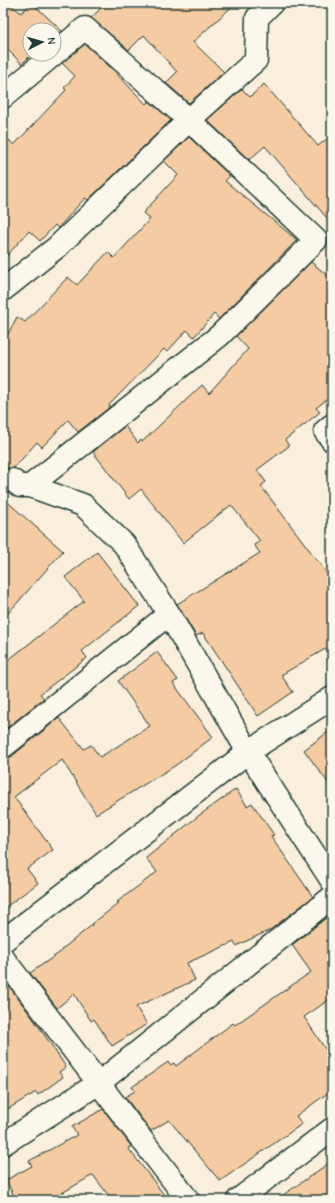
<svg xmlns="http://www.w3.org/2000/svg" width="335" height="1203" font-family="'Comic Neue',sans-serif">
  <style>
    .building { fill: #f4cba3; stroke: #1f3d34 }
    .lines { fill: none; stroke-linecap: round; stroke-linejoin: round }
    .street-casing { stroke: #1f3d34; stroke-width: 25 }
    .secondary-casing { stroke: #1f3d34; stroke-width: 25 }
    .street { stroke: #fbf7ec; stroke-width: 22 }
    .secondary { stroke: #fbf7ec; stroke-width: 22 }
  </style>
  <rect width="100%" height="100%" fill="#faeedd"/>
  <filter id="ink" filterUnits="userSpaceOnUse"><feTurbulence type="fractalNoise" baseFrequency=".025" numOctaves="2"/><feDisplacementMap in="SourceGraphic" scale="8" xChannelSelector="R" yChannelSelector="G"/><feConvolveMatrix kernelMatrix="1 2 1 2 8 2 1 2 1" color-interpolation-filters="sRGB"/></filter>
  <g filter="url(#ink)">
    <path class="building" d="M 3,3 L 9,3 L 21,13 L 32,3 L 62,31 L 54,38 L 54,30 L 30,30 L 30,54 L 32,54 L 22,64 L 3,45 Z
      M 106,3 L 236,3 L 193,42 L 224,72 L 189,103 L 166,83 L 177,72 L 144,35 L 129,50 L 91,18 Z
      M 85,44 L 111,68 L 146,104 L 149,101 L 171,120 L 88,200 L 85,198 L 58,228 L 55,225 L 40,241 L 29,231 L 3,260 L 3,134 L 14,145 L 66,90 L 64,88 L 75,76 L 62,63 Z
      M 264,84 L 318,146 L 332,135 L 332,224 L 265,146 L 249,160 L 207,120 L 242,89 L 250,97 Z
      M 189,137 L 230,176 L 225,181 L 297,240 L 219,319 L 214,314 L 194,337 L 187,330 L 167,352 L 164,349 L 109,405 L 110,407 L 78,432 L 68,420 L 42,447 L 37,442 L 14,468 L 7,468 L 3,472 L 3,343 L 17,317 L 25,322 L 68,277 L 77,285 L 108,252 L 114,258 L 150,219 L 143,213 L 178,175 L 164,161 Z
      M 311,262 L 332,279 L 332,395 L 316,408 L 320,412 L 285,440 L 289,446 L 257,470 L 266,482 L 261,486 L 332,580 L 332,645 L 281,675 L 293,692 L 258,716 L 203,633 L 196,636 L 177,604 L 260,553 L 254,545 L 260,541 L 231,505 L 183,543 L 141,489 L 129,499 L 93,452 L 125,426 L 138,443 L 141,440 L 142,442 L 202,385 L 209,393 L 248,349 L 236,336 Z
      M 3,498 L 63,551 L 3,619 Z
      M 97,552 L 139,606 L 82,651 L 87,658 L 40,694 L 44,698 L 3,731 L 3,664 L 84,601 L 65,577 Z
      M 157,652 L 178,680 L 173,683 L 213,737 L 176,765 L 96,814 L 62,760 L 14,797 L 53,850 L 27,869 L 38,883 L 3,909 L 3,759 L 11,757 L 59,718 L 84,749 L 91,745 L 100,757 L 150,726 L 118,681 Z
      M 332,729 L 332,788 L 304,750 Z
      M 236,789 L 247,806 L 252,803 L 274,835 L 271,836 L 313,897 L 270,930 L 236,946 L 234,942 L 187,963 L 195,980 L 136,1007 L 147,1024 L 112,1046 L 94,1019 L 91,1021 L 74,994 L 57,1008 L 30,973 L 62,951 L 61,950 L 92,925 L 92,924 L 119,903 L 117,902 L 157,872 L 146,858 L 197,817 Z
      M 326,918 L 332,926 L 332,1002 L 330,999 L 304,1017 L 332,1059 L 332,1090 L 296,1116 L 302,1124 L 220,1181 L 169,1120 L 151,1131 L 125,1097 L 135,1091 L 132,1087 L 168,1062 L 170,1065 L 174,1063 L 176,1066 L 233,1023 L 235,1025 L 311,972 L 292,945 Z
      M 9,986 L 37,1024 L 66,1067 L 59,1072 L 63,1077 L 38,1095 L 36,1092 L 3,1112 L 3,990 Z
      M 103,1109 L 131,1146 L 128,1148 L 168,1200 L 112,1200 L 93,1175 L 50,1200 L 16,1200 L 6,1180 L 32,1166 L 29,1161 L 77,1135 L 72,1127 Z
      M 332,1161 L 332,1200 L 276,1200 Z"/>
    <g class="lines">
      <defs>
        <path id="street" d="M 3,97 L 54,54
          M 3,290 L 57,247 L 189,120 L 256,60 L 257,18 L 272,3
          M 332,425 L 325,431 L 332,440
          M 12,480 L 20,486 L 30,486 L 83,505 L 124,544 L 169,614 L 248,752 L 332,881
          M 30,486 L 219,336 L 316,240 L 189,120 L 85,28 L 54,54
          M 3,747 L 169,614
          M 3,958 L 188,1200
          M 3,1144 L 99,1083 L 332,897
          M 238,1200 L 332,1129"/>
        <path id="secondary" d="M 3,941 L 248,752 L 332,698"/>
      </defs>
      <use href="#street" class="street-casing"/>
      <use href="#secondary" class="secondary-casing"/>
      <use href="#street" class="street"/>
      <use href="#secondary" class="secondary"/>
    </g>
  </g>
  <rect width="335" height="1203" fill="none" stroke="#fbf7ec" stroke-width="16"/>
  <rect x="8" y="8" width="319" height="1187" fill="none" stroke="#1f3d34" stroke-width="1.5" filter="url(#ink)"/>
  <g transform="translate(42 42) rotate(84)"><circle r="19" fill="#fbf7ec" stroke="#a3ada2"/>
  <path d="M0-3L7 15L0 10L-7 15Z" fill="#1f3d34"/>
  <text y="-6" font-size="11" font-weight="bold" text-anchor="middle" fill="#1f3d34">N</text>
  </g>
</svg>
